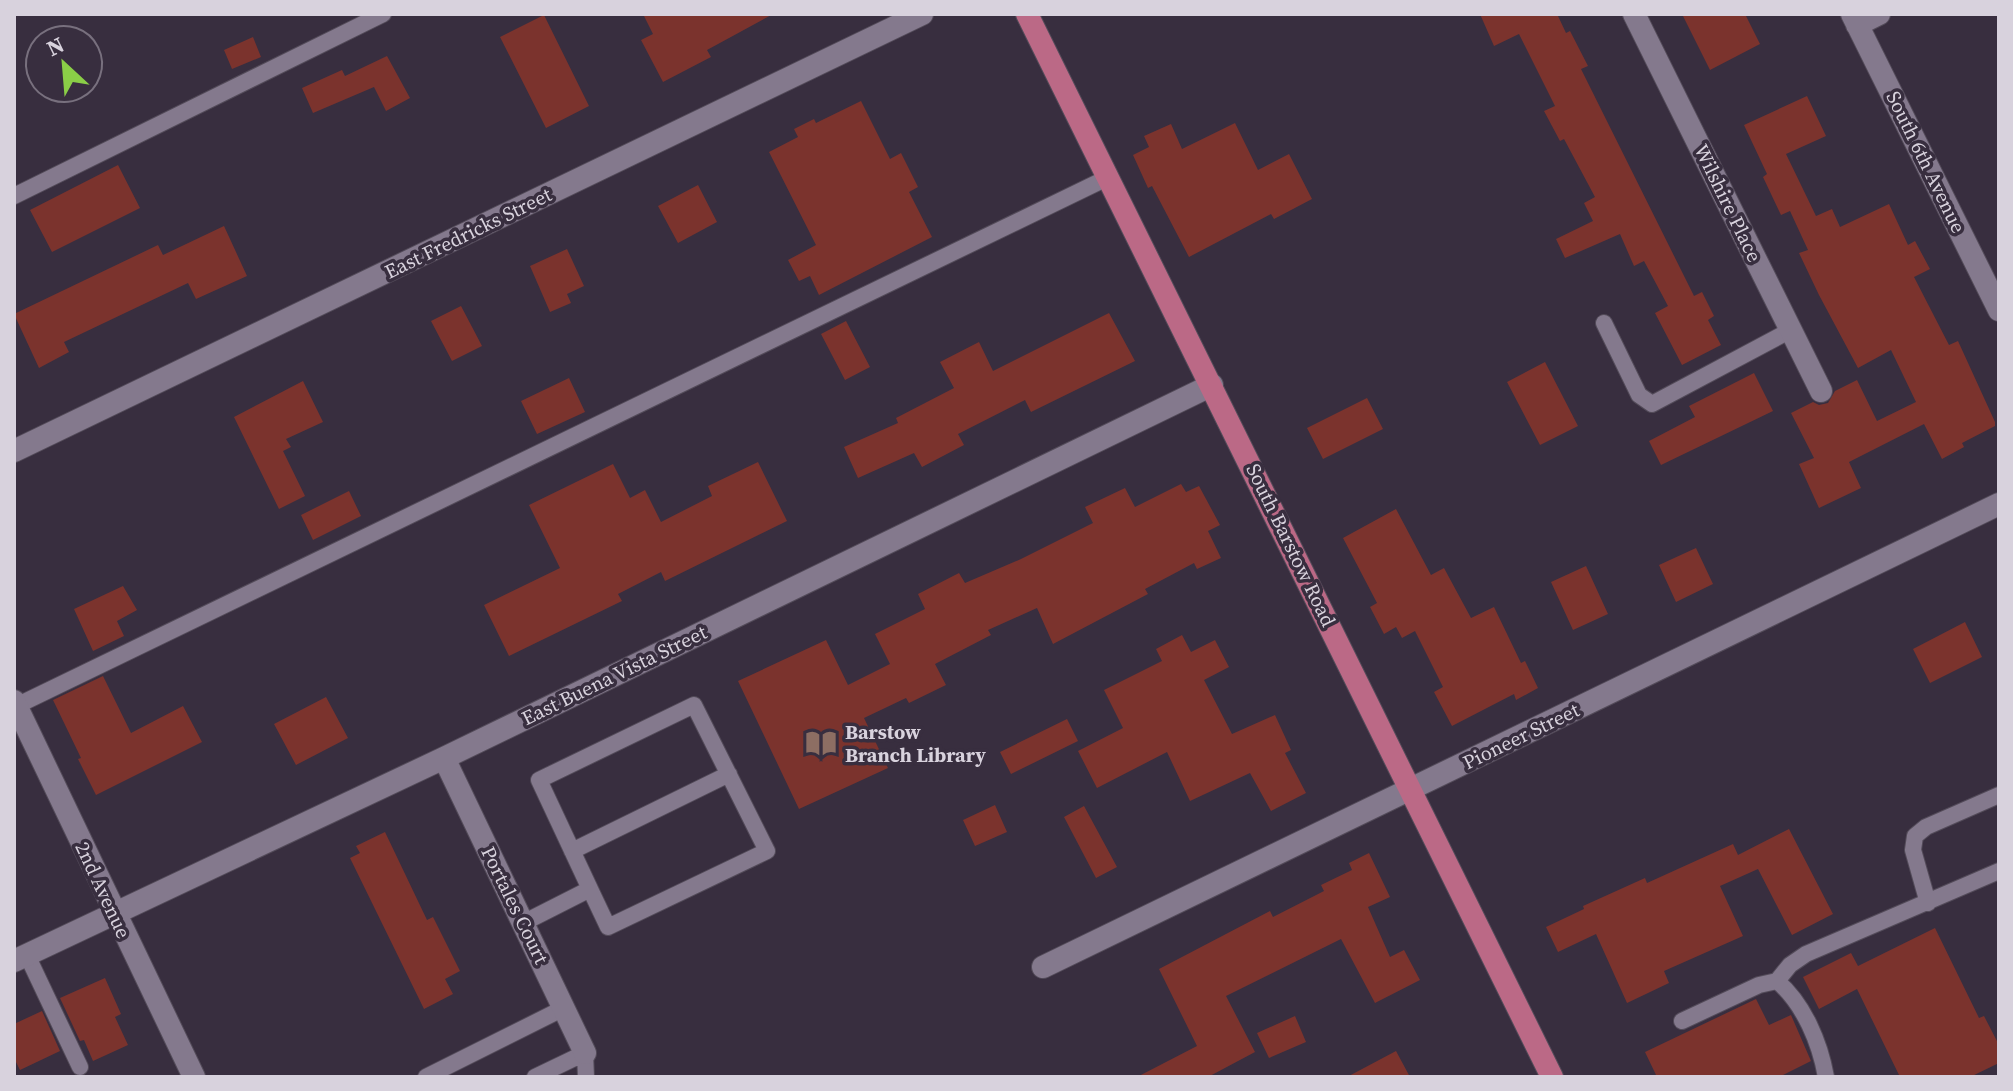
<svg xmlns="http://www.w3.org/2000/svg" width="2013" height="1091" font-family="'Source Serif 4',serif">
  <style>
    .building { fill: #7b332d }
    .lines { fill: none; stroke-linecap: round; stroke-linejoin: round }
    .service-casing { stroke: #534b59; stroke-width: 18 }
    .minor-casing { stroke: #534b59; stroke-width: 24 }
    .primary-casing { stroke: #534b59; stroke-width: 24 }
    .service { stroke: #84798d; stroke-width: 16 }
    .minor { stroke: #84798d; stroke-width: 22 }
    .primary { stroke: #bb6986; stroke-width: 22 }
    .labels { text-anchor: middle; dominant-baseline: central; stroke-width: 7; stroke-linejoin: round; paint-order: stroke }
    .street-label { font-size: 20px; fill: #d8d2dd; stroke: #382e3f }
    .poi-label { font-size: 20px; font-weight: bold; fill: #d8d2dd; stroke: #382e3f; text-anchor: start }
  </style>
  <rect width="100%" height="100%" fill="#382e3f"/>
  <path class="building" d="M 643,14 L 773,14 L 707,50 L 711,57 L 663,82 L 641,40 L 653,34 Z
    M 1480,14 L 1562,14 L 1558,16 L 1566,33 L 1570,31 L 1588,66 L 1581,69 L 1694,296 L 1702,292 L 1714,316 L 1708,320 L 1721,345 L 1682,365 L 1655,313 L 1668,306 L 1644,261 L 1634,266 L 1620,234 L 1565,258 L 1556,239 L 1593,221 L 1584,203 L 1595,197 L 1564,139 L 1560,141 L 1544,111 L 1555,106 L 1519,34 L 1494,46 Z
    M 1682,14 L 1745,14 L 1760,44 L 1710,70 Z
    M 544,15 L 589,106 L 546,128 L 500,37 Z
    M 253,37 L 261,57 L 232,69 L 224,50 Z
    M 387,56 L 410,98 L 386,111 L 374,87 L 313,113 L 302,88 L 342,70 L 345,76 Z
    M 1807,96 L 1826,136 L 1786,154 L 1816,216 L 1832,209 L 1840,227 L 1889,204 L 1908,245 L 1915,241 L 1930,269 L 1914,277 L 1949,345 L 1958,341 L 1995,422 L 1995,426 L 1962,443 L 1964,447 L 1942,459 L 1924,424 L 1849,462 L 1861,488 L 1819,508 L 1799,464 L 1814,458 L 1791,413 L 1813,402 L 1819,405 L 1828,403 L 1835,391 L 1857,380 L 1877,421 L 1916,402 L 1891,350 L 1858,368 L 1819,295 L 1799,253 L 1808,250 L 1790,211 L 1781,215 L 1763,177 L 1767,174 L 1744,125 Z
    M 861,101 L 890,159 L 901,153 L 918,187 L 909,192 L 932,237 L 819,295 L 810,276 L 799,281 L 788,260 L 816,245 L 769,152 L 798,137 L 794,129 L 814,119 L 816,123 Z
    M 1235,123 L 1258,170 L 1289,154 L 1312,199 L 1274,219 L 1271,214 L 1189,257 L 1152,186 L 1148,188 L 1133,155 L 1149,147 L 1144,136 L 1171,124 L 1182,149 Z
    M 118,165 L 140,208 L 52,252 L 30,210 Z
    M 698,185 L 717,222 L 678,243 L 658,206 Z
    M 224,226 L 247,276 L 196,299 L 188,283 L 64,342 L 69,352 L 39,368 L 14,314 L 158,245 L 163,255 Z
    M 567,249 L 584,286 L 567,294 L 571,303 L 550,312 L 530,266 Z
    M 461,306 L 482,346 L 452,361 L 431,321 Z
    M 1109,313 L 1135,361 L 1031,412 L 1025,400 L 958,434 L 964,445 L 922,467 L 914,453 L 858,478 L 844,447 L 898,423 L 896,418 L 954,388 L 940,362 L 979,342 L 993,371 Z
    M 846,321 L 870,367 L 845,380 L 821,334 Z
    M 1545,362 L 1578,426 L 1540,445 L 1507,382 Z
    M 1754,373 L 1773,411 L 1661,465 L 1649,441 L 1695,417 L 1689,406 Z
    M 569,378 L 585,412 L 537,434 L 521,401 Z
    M 303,381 L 323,422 L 286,439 L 291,447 L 283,451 L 305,496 L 279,509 L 234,417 Z
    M 1367,398 L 1383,429 L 1323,459 L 1307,428 Z
    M 758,462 L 787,521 L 665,581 L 661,572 L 618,594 L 622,601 L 509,656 L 484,605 L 560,568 L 529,505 L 613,464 L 630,498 L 645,490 L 661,522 L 712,496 L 708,486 Z
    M 1181,484 L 1186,492 L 1199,486 L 1220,525 L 1208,531 L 1221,558 L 1197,569 L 1194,563 L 1145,589 L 1148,594 L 1053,644 L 1037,608 L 988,630 L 991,635 L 935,664 L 946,685 L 909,703 L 906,698 L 864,718 L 888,768 L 799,809 L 738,681 L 826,640 L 848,685 L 890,664 L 875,634 L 925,609 L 918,594 L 959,573 L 965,583 L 1021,559 L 1093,523 L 1085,507 L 1125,488 L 1135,507 Z
    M 349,491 L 361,516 L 313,540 L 301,515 Z
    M 1396,509 L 1431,575 L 1444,568 L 1471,618 L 1494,607 L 1521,663 L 1525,661 L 1538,688 L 1516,700 L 1514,694 L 1452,726 L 1434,692 L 1443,687 L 1415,631 L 1402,638 L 1396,627 L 1384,634 L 1370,607 L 1377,603 L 1343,538 Z
    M 1696,548 L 1713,584 L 1676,602 L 1659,565 Z
    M 1586,566 L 1608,614 L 1573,630 L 1551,582 Z
    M 123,586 L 137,610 L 117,621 L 124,636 L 93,651 L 74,609 Z
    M 1965,622 L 1982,657 L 1930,683 L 1913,649 Z
    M 1182,635 L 1191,652 L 1215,640 L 1229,667 L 1204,680 L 1232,734 L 1275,715 L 1291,750 L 1285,753 L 1306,793 L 1271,811 L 1250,773 L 1190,801 L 1167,752 L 1097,788 L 1078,751 L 1123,728 L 1104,690 L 1162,661 L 1156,649 Z
    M 103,676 L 131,733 L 183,706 L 202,742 L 96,795 L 78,759 L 81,758 L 53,700 Z
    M 326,697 L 348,738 L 296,765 L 274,724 Z
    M 1067,719 L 1078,741 L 1011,774 L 1000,752 Z
    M 995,805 L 1007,832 L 975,846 L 963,820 Z
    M 1084,806 L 1117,867 L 1096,878 L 1064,817 Z
    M 1789,829 L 1833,914 L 1792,935 L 1758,869 L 1720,886 L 1743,936 L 1664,971 L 1669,983 L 1627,1003 L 1596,934 L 1558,952 L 1546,927 L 1584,909 L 1583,906 L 1645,878 L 1647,883 L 1733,844 L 1738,855 Z
    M 385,832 L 427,920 L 433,917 L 460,971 L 445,979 L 453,994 L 424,1009 L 350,858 L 360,853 L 356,846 Z
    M 1369,853 L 1390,897 L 1368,907 L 1390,957 L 1404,950 L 1420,980 L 1375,1003 L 1341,939 L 1226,996 L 1255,1052 L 1208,1077 L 1137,1077 L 1197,1046 L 1159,969 L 1270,911 L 1273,917 L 1324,891 L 1321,885 L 1352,870 L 1349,863 Z
    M 1935,928 L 1979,1018 L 1984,1016 L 1999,1045 L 1999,1063 L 1970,1077 L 1900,1077 L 1857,989 L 1819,1009 L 1803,977 L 1851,953 L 1858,966 Z
    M 105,978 L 121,1014 L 115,1017 L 128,1045 L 93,1061 L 84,1040 L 80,1041 L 60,998 Z
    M 1756,999 L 1769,1025 L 1791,1015 L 1811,1061 L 1779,1077 L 1657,1077 L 1645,1052 Z
    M 42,1011 L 60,1051 L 20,1070 L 14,1058 L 14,1024 Z
    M 1295,1016 L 1306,1042 L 1269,1058 L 1257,1033 Z
    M 1396,1051 L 1410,1077 L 1347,1077 Z"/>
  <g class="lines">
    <defs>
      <path id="service" d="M 14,196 L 383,14
        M 1604,323 L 1639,395 L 1652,404 L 1791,330
        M 14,707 L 1109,177
        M 572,851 L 729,774
        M 1928,903 L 1913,850 L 1915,836 L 1926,827 L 1999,795
        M 523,923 L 590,889 L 608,927 L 767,851 L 694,705 L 539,780 L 590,889
        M 27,955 L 80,1067
        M 1777,981 L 1790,965 L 1806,954 L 1999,871
        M 1682,1021 L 1759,985 L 1777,981 C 1804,1004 1820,1043 1826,1077
        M 426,1077 L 564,1008
        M 535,1077 L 585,1053 L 586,1077"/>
      <path id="minor" d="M 1634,14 L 1821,391
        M 1852,14 L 1999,310
        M 1857,25 L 1879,14
        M 14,451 L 922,14
        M 14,701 L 194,1077
        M 444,758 L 585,1053
        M 14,961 L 444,758 L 1212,385
        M 1043,967 L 1999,504"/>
      <path id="primary" d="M 1027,14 L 1552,1077"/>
    </defs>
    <use href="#service" class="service-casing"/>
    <use href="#minor" class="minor-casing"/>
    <use href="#primary" class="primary-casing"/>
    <use href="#service" class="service"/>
    <use href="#minor" class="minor"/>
    <use href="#primary" class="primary"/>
  </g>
  <defs>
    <symbol id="library-bare" viewBox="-9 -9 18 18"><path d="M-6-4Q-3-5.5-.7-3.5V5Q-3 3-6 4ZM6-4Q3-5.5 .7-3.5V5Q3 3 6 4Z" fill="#8d6e63" stroke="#382e3f" stroke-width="2.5" paint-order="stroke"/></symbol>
  </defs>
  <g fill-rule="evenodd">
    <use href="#library-bare" x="799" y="721" width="44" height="44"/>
  </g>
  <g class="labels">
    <g class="street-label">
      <text transform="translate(1926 162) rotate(64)">South 6th Avenue</text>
      <text transform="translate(1728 203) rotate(64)">Wilshire Place</text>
      <text transform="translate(468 233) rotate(-26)">East Fredricks Street</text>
      <text transform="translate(1291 545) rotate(64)">South Barstow Road</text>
      <text transform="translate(614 675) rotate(-26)">East Buena Vista Street</text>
      <text transform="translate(1521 736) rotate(-26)">Pioneer Street</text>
      <text transform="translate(103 890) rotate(65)">2nd Avenue</text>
      <text transform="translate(515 905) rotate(64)">Portales Court</text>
    </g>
    <g class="poi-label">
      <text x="845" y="732">Barstow<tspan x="845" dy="23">Branch Library</tspan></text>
    </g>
  </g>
  <rect width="2013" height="1091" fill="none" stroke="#d8d2dd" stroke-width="32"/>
  <g transform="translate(64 64) rotate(334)"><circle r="38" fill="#382e3f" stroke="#78707e" stroke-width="2"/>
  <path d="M0-6L14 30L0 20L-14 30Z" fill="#8ace47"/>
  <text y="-12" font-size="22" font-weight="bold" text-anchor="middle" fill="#d8d2dd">N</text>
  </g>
</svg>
